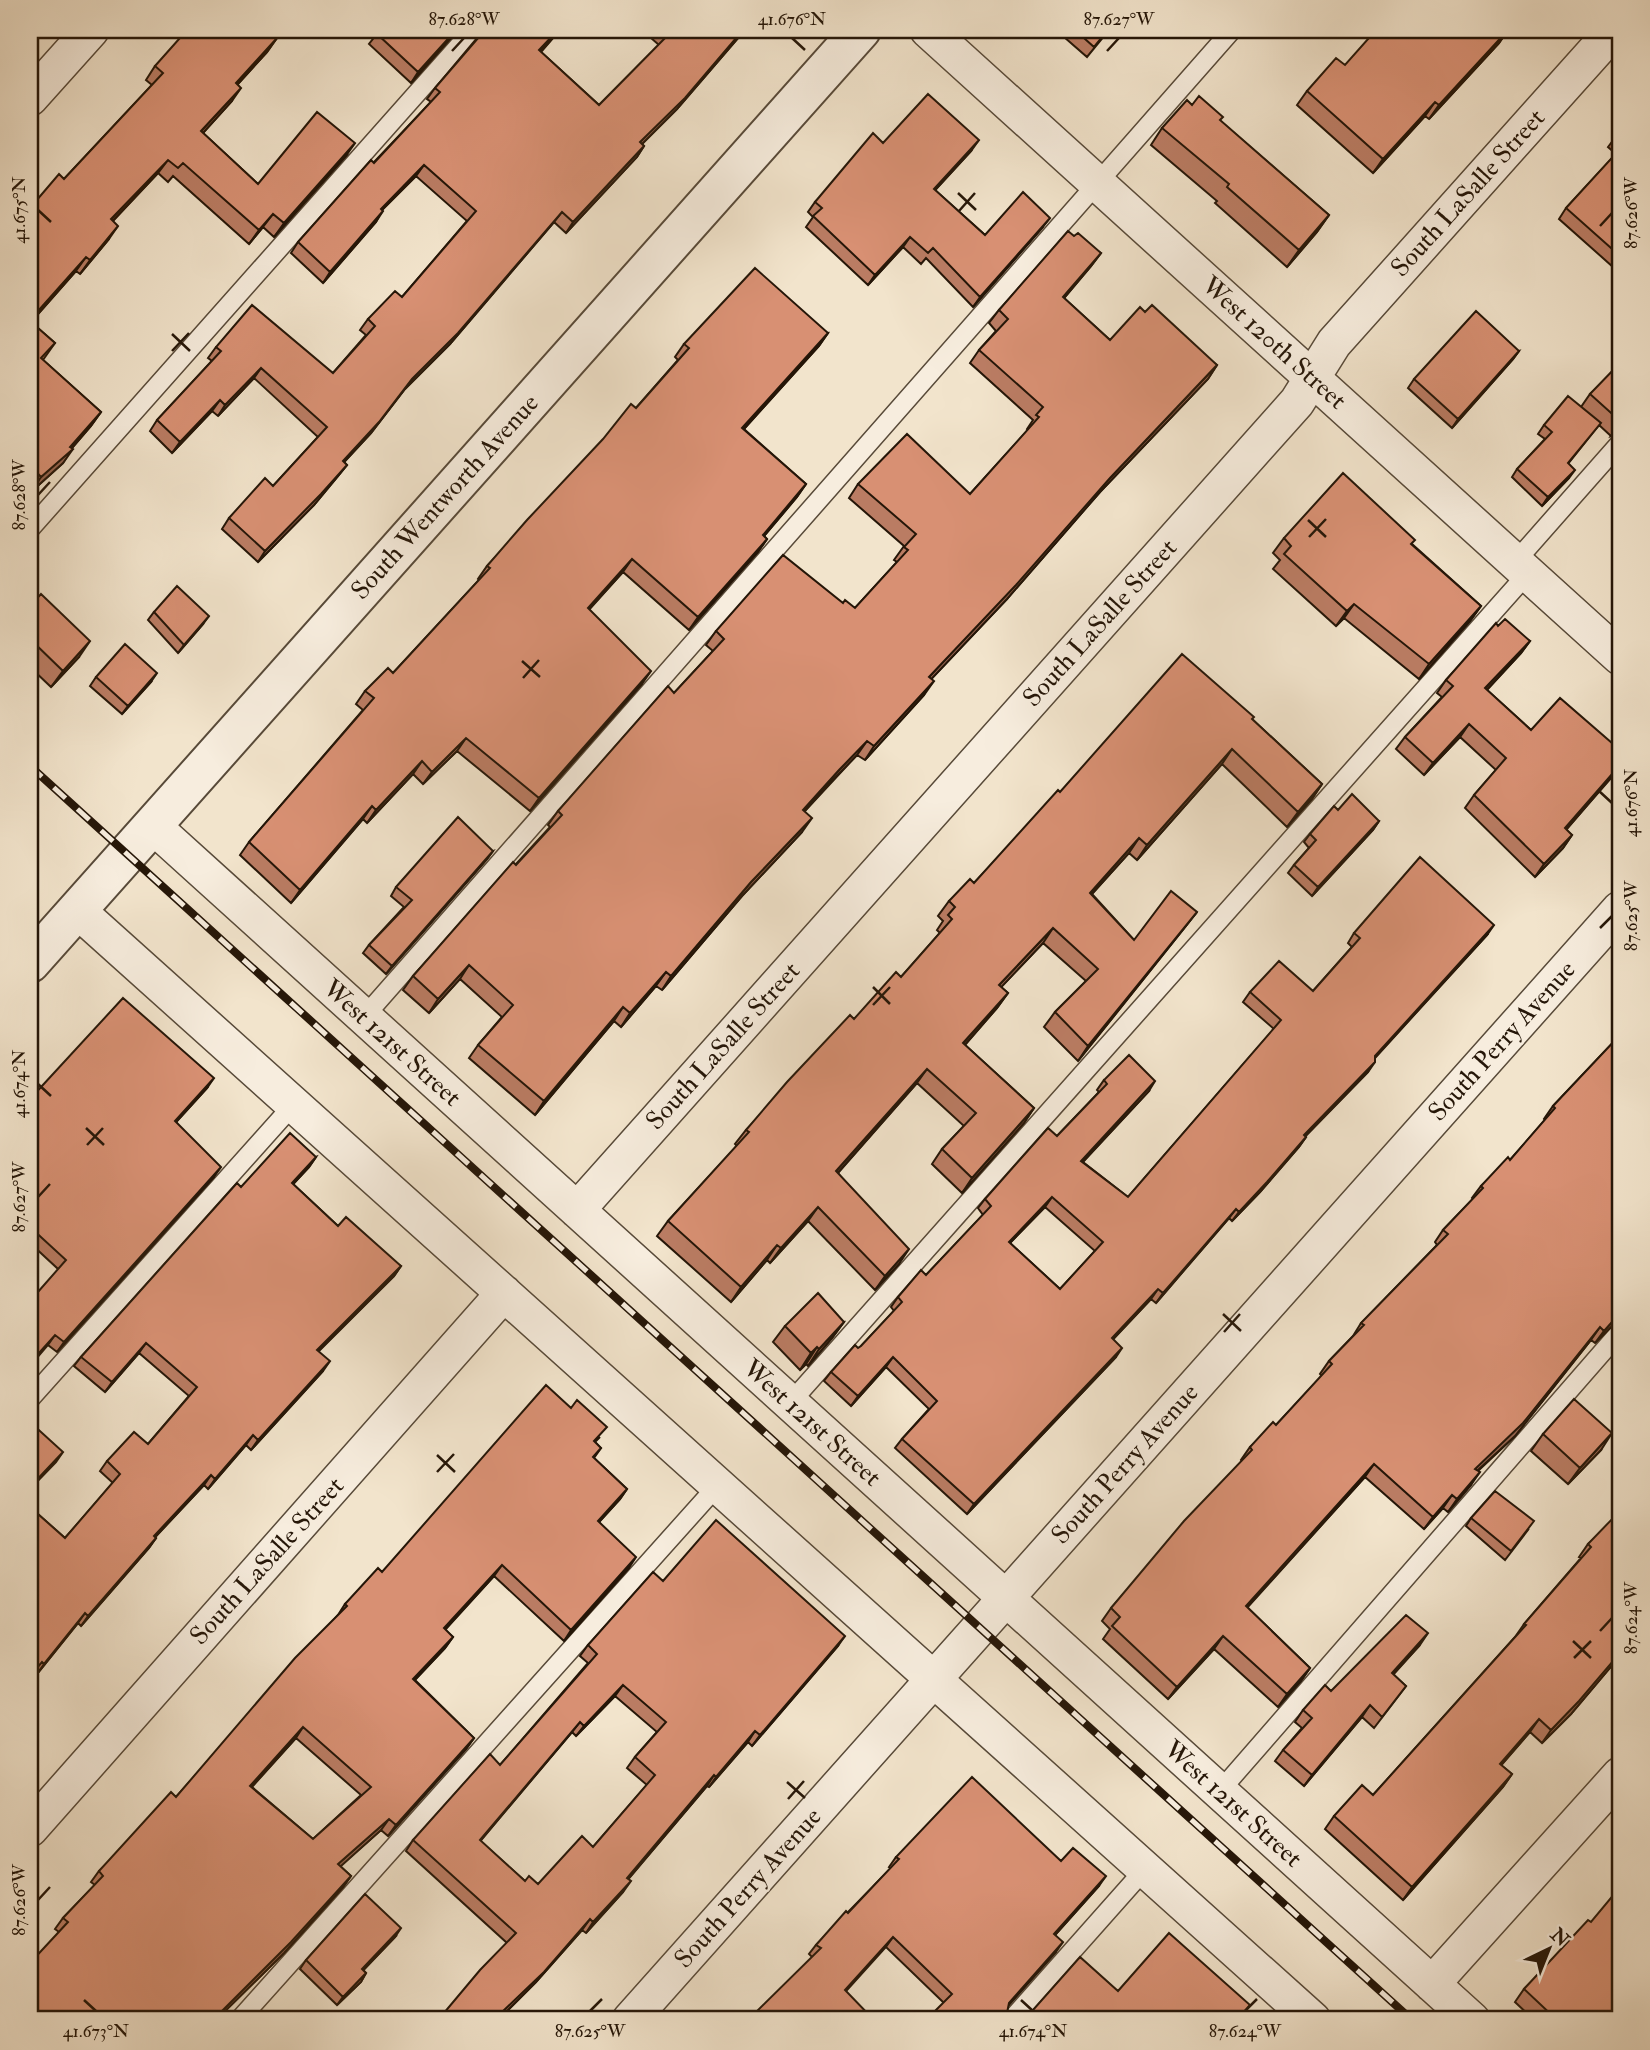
<svg xmlns="http://www.w3.org/2000/svg" width="1650" height="2050" font-family="'IM FELL Double Pica',serif">
  <style>
    .lines { fill: none; stroke-linecap: round; stroke-linejoin: round }
    .service-casing { stroke: #584a39; stroke-width: 21 }
    .minor-casing { stroke: #584a39; stroke-width: 38 }
    .tertiary-casing { stroke: #584a39; stroke-width: 42 }
    .service { stroke: #f7edde; stroke-width: 18 }
    .minor { stroke: #f7edde; stroke-width: 35 }
    .tertiary { stroke: #f7edde; stroke-width: 38 }
    .rail-casing { stroke: #251608; stroke-width: 8 }
    .rail { stroke: #f7edde; stroke-width: 5; stroke-dasharray: 16; stroke-linecap: butt }
    .wall { fill: #ba7c63; stroke: #251608; stroke-width: 2; fill-rule: evenodd }
    .shaded-wall { fill: #976550; stroke: #251608; stroke-width: 2 }
    .building { fill: #d89073; stroke: #251608; stroke-width: 2; fill-rule: evenodd }
    .ticks { fill: none; stroke: #251608; stroke-width: 2.5 }
    .labels { text-anchor: middle; dominant-baseline: central; stroke-width: 5; stroke-linejoin: round; paint-order: stroke }
    .street-label { font-size: 26px; fill: #251608; stroke: #f7edde }
    .neatline { fill: none; stroke: #251608; stroke-width: 2.5 }
    .ticks-label { font-size: 18px; text-anchor: middle; fill: #251608 }
  </style>
  <rect width="100%" height="100%" fill="#f2e4cc"/>
  <filter id="stains"><feTurbulence type="fractalNoise" baseFrequency=".00286" numOctaves="4"/><feColorMatrix values="0 0 0 0 .2 0 0 0 0 .09 0 0 0 0 .02 0 0 0 .5 -.17"/></filter>
  <radialGradient id="worn" r=".72"><stop offset=".6" stop-color="#630" stop-opacity="0"/><stop offset="1" stop-color="#630" stop-opacity=".3"/></radialGradient>
  <g class="lines">
    <defs>
      <path id="service" d="M 30,529 L 473,30
        M 1515,562 L 1620,443
        M 364,1017 L 1232,30
        M 30,1399 L 294,1104
        M 790,1403 L 1528,573
        M 1219,1792 L 1620,1332
        M 239,2020 L 718,1485
        M 1011,2020 L 1145,1869"/>
      <path id="minor" d="M 928,30 L 1620,657
        M 30,98 L 91,30
        M 153,826 L 1472,2020
        M 77,910 L 1313,2020
        M 577,1210 L 1297,402 L 1334,343 L 1614,30
        M 30,1829 L 504,1293
        M 1432,1984 L 1620,1775
        M 630,2020 L 1620,909"/>
      <path id="tertiary" d="M 30,963 L 861,30"/>
    </defs>
    <use href="#service" class="service-casing"/>
    <use href="#minor" class="minor-casing"/>
    <use href="#tertiary" class="tertiary-casing"/>
    <use href="#service" class="service"/>
    <use href="#minor" class="minor"/>
    <use href="#tertiary" class="tertiary"/>
    <defs>
      <path id="rail" d="M 30,766 L 1412,2020"/>
    </defs>
    <use href="#rail" class="rail-casing"/>
    <use href="#rail" class="rail"/>
  </g>
  <path class="wall" d="M 380,30 L 458,30 L 411,83 L 369,44 Z
    M 483,30 L 560,30 L 541,52 L 599,105 L 659,45 L 642,30 L 745,30 L 677,109 L 642,144 L 644,146 L 637,157 L 566,233 L 554,222 L 450,344 L 405,389 L 371,433 L 344,462 L 347,465 L 339,475 L 314,505 L 258,562 L 222,529 L 229,518 L 273,486 L 318,437 L 254,378 L 218,416 L 212,411 L 172,453 L 150,431 L 157,420 L 212,361 L 208,358 L 216,347 L 333,373 L 366,335 L 360,330 L 368,319 L 402,297 L 467,221 L 416,176 L 382,210 L 376,222 L 323,283 L 291,253 L 298,242 L 431,102 L 427,99 L 435,88 L 483,31 Z
    M 1056,30 L 1109,30 L 1087,57 Z
    M 1508,30 L 1499,43 L 1429,119 L 1425,116 L 1373,173 L 1297,105 L 1307,91 L 1345,65 Z
    M 277,38 L 267,52 L 238,84 L 232,101 L 203,133 L 258,184 L 346,156 L 274,237 L 263,227 L 249,244 L 173,176 L 168,182 L 158,173 L 113,221 L 109,239 L 80,274 L 76,271 L 31,322 L 55,343 L 43,360 L 101,412 L 91,426 L 72,448 L 63,463 L 32,491 L 30,489 L 30,208 L 64,179 L 152,85 L 146,80 L 155,66 Z
    M 1192,105 L 1220,121 L 1329,215 L 1317,232 L 1287,267 L 1215,203 L 1217,201 L 1151,145 L 1162,128 Z
    M 1620,131 L 1620,259 L 1613,267 L 1559,219 L 1566,208 L 1616,154 L 1608,147 Z
    M 883,143 L 971,151 L 935,190 L 985,235 L 1042,228 L 973,307 L 926,258 L 921,264 L 903,247 L 868,285 L 806,227 L 813,217 L 808,212 L 815,202 Z
    M 1074,236 L 1101,253 L 1091,266 L 1064,298 L 1110,340 L 1145,312 L 1217,365 L 1208,379 L 1100,492 L 1007,599 L 931,679 L 924,695 L 865,760 L 857,755 L 804,812 L 802,832 L 742,896 L 662,990 L 656,986 L 621,1027 L 614,1021 L 535,1115 L 469,1058 L 478,1045 L 502,1017 L 460,979 L 429,1013 L 403,990 L 413,976 L 550,827 L 548,825 L 558,811 L 674,693 L 713,651 L 706,645 L 716,631 L 843,603 L 855,608 L 897,562 L 894,560 L 904,546 L 849,498 L 858,484 L 970,494 L 1028,430 L 1027,429 L 1033,420 L 970,363 L 979,350 L 996,331 L 989,323 L 999,310 Z
    M 828,333 L 819,346 L 744,429 L 806,484 L 797,497 L 764,536 L 767,539 L 758,552 L 689,630 L 623,572 L 589,609 L 642,684 L 530,811 L 457,751 L 423,784 L 413,774 L 367,823 L 363,819 L 291,903 L 240,855 L 249,842 L 363,710 L 356,704 L 365,691 L 393,673 L 479,580 L 478,579 L 487,566 L 636,408 L 678,360 L 675,357 L 684,344 Z
    M 1519,351 L 1513,359 L 1452,428 L 1408,388 L 1414,379 Z
    M 1620,367 L 1620,432 L 1611,436 L 1599,425 L 1568,464 L 1569,478 L 1542,506 L 1512,477 L 1517,469 L 1545,439 L 1538,434 L 1544,425 L 1581,407 L 1590,394 Z
    M 1284,538 L 1412,544 L 1481,606 L 1470,621 L 1419,679 L 1344,618 L 1336,626 L 1273,569 L 1280,560 L 1273,553 Z
    M 30,606 L 79,657 L 51,687 L 30,667 Z
    M 154,612 L 203,624 L 178,653 L 148,620 Z
    M 1498,626 L 1530,641 L 1521,653 L 1487,690 L 1531,730 L 1620,750 L 1620,767 L 1566,830 L 1572,835 L 1563,848 L 1535,877 L 1465,808 L 1474,795 L 1496,770 L 1460,737 L 1424,775 L 1396,749 L 1405,737 L 1442,697 L 1437,693 L 1446,680 Z
    M 96,677 L 151,682 L 122,714 L 90,686 Z
    M 1252,719 L 1322,784 L 1312,799 L 1287,827 L 1222,764 L 1137,860 L 1129,853 L 1092,894 L 1134,940 L 1197,912 L 1186,926 L 1078,1061 L 1044,1027 L 1055,1012 L 1086,981 L 1043,943 L 1001,987 L 1008,993 L 997,1008 L 965,1045 L 1034,1108 L 1024,1123 L 962,1193 L 932,1164 L 942,1149 L 964,1126 L 917,1083 L 838,1173 L 899,1264 L 875,1290 L 808,1221 L 770,1263 L 767,1260 L 731,1302 L 657,1236 L 668,1221 L 737,1146 L 735,1144 L 746,1130 L 854,1019 L 901,977 L 940,933 L 937,930 L 943,921 L 938,916 L 949,901 L 974,883 L 1060,792 Z
    M 1338,810 L 1379,821 L 1373,830 L 1312,896 L 1288,873 L 1294,865 L 1309,848 L 1304,842 L 1310,834 Z
    M 493,851 L 487,859 L 386,974 L 363,953 L 369,945 L 404,907 L 391,896 L 396,887 Z
    M 1354,933 L 1487,935 L 1375,1058 L 1368,1072 L 1305,1136 L 1306,1137 L 1299,1147 L 1260,1192 L 1232,1221 L 1229,1218 L 1156,1303 L 1151,1299 L 1113,1339 L 1116,1357 L 967,1514 L 895,1448 L 902,1439 L 929,1409 L 886,1367 L 851,1406 L 824,1381 L 831,1372 L 861,1346 L 894,1311 L 891,1307 L 898,1297 L 926,1275 L 983,1215 L 978,1208 L 985,1199 L 1057,1136 L 1099,1092 L 1097,1090 L 1104,1080 L 1149,1091 L 1083,1162 L 1128,1197 L 1274,1029 L 1243,1002 L 1250,992 L 1313,991 L 1352,947 L 1348,943 ZM 1045,1207 L 1095,1251 L 1060,1289 L 1010,1243 Z
    M 1620,1035 L 1616,1322 L 1595,1343 L 1591,1340 L 1515,1436 L 1478,1471 L 1471,1485 L 1448,1512 L 1443,1508 L 1424,1529 L 1365,1477 L 1247,1607 L 1310,1668 L 1301,1681 L 1278,1707 L 1214,1649 L 1168,1699 L 1103,1639 L 1110,1629 L 1102,1621 L 1111,1608 L 1242,1461 L 1241,1460 L 1250,1447 L 1276,1425 L 1322,1376 L 1320,1374 L 1329,1361 L 1353,1336 L 1361,1323 L 1437,1245 L 1435,1242 L 1443,1230 L 1473,1199 L 1472,1198 L 1481,1186 L 1510,1160 L 1545,1120 L 1544,1119 L 1553,1106 Z
    M 207,1088 L 176,1122 L 214,1177 L 57,1352 L 48,1345 L 58,1269 L 30,1243 L 30,1099 Z
    M 316,1157 L 309,1167 L 293,1184 L 338,1226 L 401,1266 L 394,1276 L 319,1351 L 323,1371 L 251,1450 L 246,1445 L 208,1489 L 204,1485 L 155,1537 L 156,1538 L 149,1548 L 81,1626 L 78,1623 L 37,1674 L 35,1672 L 30,1678 L 30,1507 L 65,1538 L 113,1483 L 100,1471 L 107,1461 L 148,1444 L 189,1396 L 139,1353 L 105,1392 L 74,1366 L 81,1357 L 241,1187 Z
    M 844,1322 L 832,1338 L 808,1366 L 806,1364 L 800,1370 L 773,1342 L 785,1326 Z
    M 1620,1347 L 1620,1364 L 1613,1358 Z
    M 1543,1434 L 1601,1450 L 1568,1484 L 1531,1451 Z
    M 600,1437 L 595,1442 L 601,1448 L 594,1458 L 627,1489 L 620,1499 L 599,1522 L 629,1568 L 564,1641 L 494,1576 L 445,1630 L 453,1637 L 445,1648 L 415,1680 L 474,1738 L 466,1749 L 388,1836 L 381,1830 L 340,1866 L 351,1876 L 343,1887 L 284,1953 L 223,2013 L 59,1932 L 55,1929 L 63,1918 L 95,1885 L 91,1882 L 99,1871 L 176,1797 L 338,1615 L 345,1604 L 382,1572 ZM 296,1738 L 361,1795 L 313,1839 L 252,1787 Z
    M 1620,1516 L 1620,1656 L 1571,1714 L 1542,1743 L 1530,1732 L 1501,1765 L 1512,1774 L 1503,1787 L 1403,1900 L 1325,1829 L 1334,1816 L 1373,1795 L 1515,1637 L 1524,1624 L 1581,1558 L 1579,1557 L 1588,1544 Z
    M 1471,1518 L 1528,1530 L 1505,1560 L 1466,1526 Z
    M 663,1581 L 838,1646 L 752,1746 L 748,1742 L 709,1787 L 707,1786 L 628,1879 L 623,1892 L 586,1933 L 582,1930 L 536,1982 L 501,2017 L 507,1943 L 406,1851 L 413,1840 L 500,1765 L 588,1663 L 580,1656 L 588,1645 ZM 615,1696 L 657,1732 L 635,1757 L 627,1768 L 647,1785 L 593,1847 L 538,1884 L 525,1881 L 480,1841 L 572,1732 L 576,1736 Z
    M 1420,1645 L 1393,1674 L 1406,1686 L 1374,1728 L 1362,1717 L 1304,1786 L 1275,1761 L 1283,1750 L 1302,1728 L 1295,1722 L 1303,1710 L 1331,1691 Z
    M 896,1857 L 1061,1861 L 1099,1886 L 1055,1935 L 1056,1952 L 1009,2005 L 944,2003 L 886,1947 L 812,1957 L 809,1954 L 816,1945 L 891,1868 L 889,1867 Z
    M 1591,1922 L 1620,2020 L 1534,2020 L 1515,2002 L 1524,1989 Z
    M 395,1937 L 363,1970 L 366,1973 L 361,1982 L 337,2005 L 300,1969 L 306,1960 Z"/>
  <path class="shaded-wall" d="M 456,30 L 458,30 L 411,83 L 418,72 Z
    M 558,30 L 560,30 L 532,61 L 539,50 Z
    M 743,30 L 745,30 L 677,109 L 633,153 L 640,142 Z
    M 1508,30 L 1499,43 L 1429,119 L 1439,105 Z
    M 277,38 L 267,52 L 226,97 L 236,83 Z
    M 241,88 L 232,101 L 192,145 L 201,131 Z
    M 1435,102 L 1425,116 L 1373,173 L 1383,159 Z
    M 979,140 L 971,151 L 927,199 L 934,189 Z
    M 355,143 L 346,156 L 274,237 L 284,223 Z
    M 644,146 L 637,157 L 566,233 L 573,222 Z
    M 168,160 L 158,173 L 101,233 L 111,219 Z
    M 424,165 L 416,176 L 373,219 L 381,209 Z
    M 383,211 L 376,222 L 323,283 L 330,272 Z
    M 562,212 L 554,222 L 450,344 L 405,389 L 371,433 L 335,472 L 343,461 L 412,379 Z
    M 273,214 L 263,227 L 249,244 L 259,230 Z
    M 1329,215 L 1317,232 L 1287,267 L 1299,250 Z
    M 1050,218 L 1042,228 L 973,307 L 980,297 Z
    M 118,226 L 109,239 L 80,274 L 90,260 Z
    M 910,237 L 903,247 L 868,285 L 875,275 Z
    M 1101,253 L 1091,266 L 1054,310 L 1063,297 Z
    M 86,257 L 76,271 L 30,323 L 30,320 Z
    M 828,333 L 819,346 L 733,441 L 742,428 Z
    M 1519,351 L 1513,359 L 1452,428 L 1458,419 Z
    M 1217,365 L 1208,379 L 1100,492 L 1007,599 L 920,691 L 929,677 L 1110,478 Z
    M 261,368 L 254,378 L 218,416 L 225,405 Z
    M 220,400 L 212,411 L 172,453 L 180,442 Z
    M 101,412 L 91,426 L 65,456 L 73,449 L 63,463 L 32,491 L 41,477 L 70,447 Z
    M 1620,423 L 1620,432 L 1611,436 Z
    M 347,465 L 339,475 L 314,505 L 258,562 L 265,551 Z
    M 1575,470 L 1569,478 L 1542,506 L 1548,497 Z
    M 806,484 L 797,497 L 754,548 L 763,535 Z
    M 767,539 L 758,552 L 689,630 L 698,617 Z
    M 632,559 L 623,572 L 579,621 L 588,608 Z
    M 1354,604 L 1344,618 L 1336,626 L 1347,611 Z
    M 1481,606 L 1470,621 L 1419,679 L 1429,664 Z
    M 209,616 L 203,624 L 178,653 L 184,645 Z
    M 90,641 L 79,657 L 51,687 L 63,671 Z
    M 1530,641 L 1521,653 L 1476,701 L 1485,688 Z
    M 651,671 L 642,684 L 530,811 L 539,798 Z
    M 157,673 L 151,682 L 122,714 L 128,706 Z
    M 934,681 L 924,695 L 865,760 L 874,746 Z
    M 1469,724 L 1460,737 L 1424,775 L 1433,763 Z
    M 466,738 L 457,751 L 423,784 L 432,772 Z
    M 867,741 L 857,755 L 829,784 L 793,824 L 803,810 L 839,770 Z
    M 1232,749 L 1222,764 L 1137,860 L 1147,845 Z
    M 422,761 L 413,774 L 367,823 L 376,810 Z
    M 1620,765 L 1619,769 L 1556,841 L 1565,828 Z
    M 1322,784 L 1312,799 L 1287,827 L 1298,812 Z
    M 372,806 L 363,819 L 291,903 L 300,890 Z
    M 812,818 L 802,832 L 742,896 L 662,990 L 671,976 L 751,882 Z
    M 1379,821 L 1373,830 L 1312,896 L 1318,887 Z
    M 1572,835 L 1563,848 L 1535,877 L 1544,864 Z
    M 1139,838 L 1129,853 L 1080,907 L 1090,893 Z
    M 493,851 L 487,859 L 386,974 L 392,966 Z
    M 1197,912 L 1186,926 L 1078,1061 L 1088,1046 Z
    M 1494,925 L 1487,935 L 1368,1065 L 1375,1056 Z
    M 1053,928 L 1043,943 L 989,1000 L 999,985 Z
    M 469,965 L 460,979 L 429,1013 L 438,999 Z
    M 666,972 L 656,986 L 621,1027 L 630,1013 Z
    M 1008,993 L 997,1008 L 953,1058 L 963,1043 Z
    M 623,1007 L 614,1021 L 535,1115 L 544,1101 Z
    M 1375,1062 L 1368,1072 L 1297,1145 L 1304,1135 Z
    M 927,1069 L 917,1083 L 826,1186 L 836,1171 Z
    M 214,1078 L 207,1088 L 168,1131 L 175,1121 Z
    M 1155,1081 L 1149,1091 L 1075,1170 L 1081,1161 Z
    M 1034,1108 L 1024,1123 L 962,1193 L 972,1178 Z
    M 1306,1137 L 1299,1147 L 1260,1192 L 1232,1221 L 1239,1212 Z
    M 316,1157 L 309,1167 L 285,1193 L 292,1183 Z
    M 221,1167 L 214,1177 L 57,1352 L 64,1342 Z
    M 1052,1197 L 1045,1207 L 1002,1251 L 1009,1242 Z
    M 818,1207 L 808,1221 L 770,1263 L 781,1248 Z
    M 1236,1209 L 1229,1218 L 1156,1303 L 1163,1293 Z
    M 777,1245 L 767,1260 L 731,1302 L 741,1287 Z
    M 909,1249 L 899,1264 L 875,1290 L 885,1276 Z
    M 401,1266 L 394,1276 L 310,1359 L 317,1350 Z
    M 1158,1289 L 1151,1299 L 1105,1348 L 1112,1338 Z
    M 1620,1313 L 1620,1322 L 1616,1322 L 1595,1343 L 1604,1331 Z
    M 844,1322 L 832,1338 L 808,1366 L 819,1349 Z
    M 1600,1327 L 1591,1340 L 1515,1436 L 1466,1481 L 1475,1469 Z
    M 55,1335 L 48,1345 L 30,1366 L 30,1363 Z
    M 146,1343 L 139,1353 L 105,1392 L 112,1382 Z
    M 817,1347 L 806,1364 L 800,1370 L 811,1353 Z
    M 1122,1348 L 1116,1357 L 967,1514 L 974,1504 Z
    M 893,1357 L 886,1367 L 851,1406 L 858,1396 Z
    M 330,1361 L 323,1371 L 251,1450 L 258,1440 Z
    M 1612,1433 L 1601,1450 L 1568,1484 L 1580,1468 Z
    M 253,1435 L 246,1445 L 208,1489 L 215,1479 Z
    M 63,1452 L 56,1462 L 30,1489 L 30,1487 Z
    M 1374,1464 L 1365,1477 L 1237,1619 L 1246,1606 Z
    M 1480,1472 L 1471,1485 L 1448,1512 L 1457,1499 Z
    M 211,1475 L 204,1485 L 147,1546 L 154,1536 Z
    M 627,1489 L 620,1499 L 590,1532 L 598,1521 Z
    M 1452,1495 L 1443,1508 L 1424,1529 L 1433,1517 Z
    M 156,1538 L 149,1548 L 81,1626 L 88,1616 Z
    M 636,1557 L 629,1568 L 564,1641 L 571,1630 Z
    M 502,1565 L 494,1576 L 436,1639 L 444,1628 Z
    M 85,1613 L 78,1623 L 37,1674 L 44,1664 Z
    M 1428,1633 L 1420,1645 L 1384,1685 L 1392,1673 Z
    M 845,1636 L 838,1646 L 752,1746 L 760,1735 Z
    M 1223,1636 L 1214,1649 L 1168,1699 L 1177,1687 Z
    M 453,1637 L 445,1648 L 406,1689 L 413,1679 Z
    M 1620,1653 L 1620,1656 L 1571,1714 L 1542,1743 L 1551,1730 Z
    M 1310,1668 L 1301,1681 L 1278,1707 L 1287,1694 Z
    M 623,1685 L 615,1696 L 576,1736 L 584,1726 Z
    M 1370,1705 L 1362,1717 L 1304,1786 L 1312,1775 Z
    M 1539,1719 L 1530,1732 L 1491,1777 L 1500,1764 Z
    M 580,1722 L 572,1732 L 472,1851 L 480,1840 Z
    M 303,1727 L 296,1738 L 243,1796 L 250,1786 Z
    M 755,1731 L 748,1742 L 709,1787 L 716,1777 Z
    M 474,1738 L 466,1749 L 388,1836 L 396,1825 Z
    M 1512,1774 L 1503,1787 L 1403,1900 L 1412,1887 Z
    M 714,1775 L 707,1786 L 620,1889 L 627,1878 Z
    M 389,1819 L 381,1830 L 331,1875 L 338,1864 Z
    M 351,1876 L 343,1887 L 284,1953 L 216,2020 L 221,2012 Z
    M 1106,1876 L 1099,1886 L 1047,1944 L 1054,1934 Z
    M 631,1881 L 623,1892 L 586,1933 L 593,1922 Z
    M 590,1919 L 582,1930 L 536,1982 L 498,2020 L 499,2015 Z
    M 401,1928 L 395,1937 L 356,1978 L 362,1969 Z
    M 893,1937 L 886,1947 L 838,2000 L 845,1990 Z
    M 1063,1942 L 1056,1952 L 1002,2012 L 1009,2003 Z
    M 366,1973 L 361,1982 L 337,2005 L 343,1997 Z"/>
  <path class="building" d="M 187,30 L 268,30 L 277,38 L 236,83 L 241,88 L 201,131 L 258,184 L 317,112 L 355,143 L 284,223 L 273,214 L 259,230 L 183,163 L 178,168 L 168,160 L 111,219 L 118,226 L 90,260 L 86,257 L 30,320 L 30,214 L 33,211 L 30,208 L 59,174 L 64,179 L 163,73 L 155,66 Z
    M 380,30 L 456,30 L 418,72 L 376,33 Z
    M 485,30 L 558,30 L 539,50 L 599,105 L 668,35 L 662,30 L 743,30 L 685,98 L 640,142 L 644,146 L 573,222 L 562,212 L 458,333 L 412,379 L 379,422 L 343,461 L 347,465 L 321,494 L 265,551 L 229,518 L 265,478 L 273,486 L 327,427 L 261,368 L 225,405 L 220,400 L 180,442 L 157,420 L 221,351 L 216,347 L 252,305 L 333,373 L 375,326 L 368,319 L 395,291 L 402,297 L 476,211 L 424,165 L 381,209 L 383,211 L 330,272 L 298,242 L 371,160 L 374,163 L 440,92 L 435,88 Z
    M 1075,30 L 1108,30 L 1094,47 Z
    M 1376,30 L 1508,30 L 1439,105 L 1435,102 L 1383,159 L 1307,91 L 1336,58 L 1345,65 Z
    M 928,94 L 979,140 L 934,189 L 985,235 L 1023,192 L 1050,218 L 980,297 L 933,248 L 928,253 L 910,237 L 875,275 L 813,216 L 822,208 L 815,202 L 873,133 L 883,143 Z
    M 1199,96 L 1223,117 L 1220,120 L 1329,215 L 1299,250 L 1227,187 L 1229,184 L 1162,128 L 1187,100 L 1192,105 Z
    M 1620,131 L 1620,140 L 1616,136 Z
    M 1620,149 L 1620,256 L 1566,208 Z
    M 1068,231 L 1074,236 L 1078,233 L 1101,253 L 1063,297 L 1110,340 L 1140,307 L 1145,312 L 1152,305 L 1217,365 L 1110,478 L 1016,585 L 929,677 L 934,681 L 874,746 L 867,741 L 839,770 L 803,810 L 812,818 L 751,882 L 671,976 L 666,972 L 630,1013 L 623,1007 L 544,1101 L 478,1045 L 513,1005 L 469,965 L 438,999 L 413,976 L 513,862 L 516,865 L 562,815 L 558,811 L 668,686 L 674,693 L 724,639 L 716,631 L 783,555 L 843,603 L 845,600 L 855,608 L 908,550 L 904,547 L 916,534 L 858,484 L 907,434 L 970,494 L 1039,417 L 1036,415 L 1043,407 L 979,350 L 1008,319 L 999,310 Z
    M 755,268 L 828,333 L 742,428 L 806,484 L 763,535 L 767,539 L 698,617 L 632,559 L 588,608 L 651,671 L 539,798 L 466,738 L 432,772 L 422,761 L 376,810 L 372,806 L 300,890 L 249,842 L 374,698 L 365,691 L 388,668 L 393,673 L 490,568 L 487,566 L 527,520 L 603,439 L 631,404 L 636,408 L 689,348 L 684,344 Z
    M 1476,311 L 1519,351 L 1458,419 L 1414,379 Z
    M 30,321 L 55,343 L 41,358 L 101,412 L 70,447 L 73,449 L 41,477 L 30,465 Z
    M 1618,365 L 1620,367 L 1620,421 L 1590,394 Z
    M 1568,396 L 1601,423 L 1568,463 L 1575,470 L 1548,497 L 1517,469 L 1552,432 L 1544,425 Z
    M 1343,473 L 1415,540 L 1411,544 L 1481,606 L 1429,664 L 1354,604 L 1347,611 L 1284,554 L 1291,546 L 1284,538 Z
    M 177,586 L 209,616 L 184,645 L 154,612 Z
    M 41,594 L 90,641 L 63,671 L 30,639 L 30,606 Z
    M 1505,619 L 1530,641 L 1485,688 L 1531,730 L 1560,698 L 1620,750 L 1620,765 L 1565,828 L 1572,835 L 1544,864 L 1474,795 L 1506,758 L 1469,724 L 1433,763 L 1405,737 L 1453,686 L 1446,680 L 1496,623 L 1498,626 Z
    M 125,644 L 157,673 L 128,706 L 96,677 Z
    M 1182,654 L 1254,717 L 1252,719 L 1322,784 L 1298,812 L 1232,749 L 1147,845 L 1139,838 L 1090,893 L 1134,940 L 1171,891 L 1197,912 L 1088,1046 L 1055,1012 L 1098,969 L 1053,928 L 999,985 L 1008,993 L 963,1043 L 1034,1108 L 972,1178 L 942,1149 L 976,1113 L 927,1069 L 836,1171 L 909,1249 L 885,1276 L 818,1207 L 781,1248 L 777,1245 L 741,1287 L 668,1221 L 749,1132 L 746,1130 L 787,1082 L 850,1015 L 854,1019 L 896,972 L 901,977 L 952,919 L 948,915 L 955,907 L 949,901 L 970,879 L 974,883 L 1058,790 L 1060,792 Z
    M 1352,794 L 1379,821 L 1318,887 L 1294,865 L 1316,840 L 1310,834 L 1334,806 L 1338,810 Z
    M 458,817 L 493,851 L 392,966 L 369,945 L 412,900 L 396,887 Z
    M 1420,857 L 1494,925 L 1375,1056 L 1375,1062 L 1304,1135 L 1306,1137 L 1267,1182 L 1239,1212 L 1236,1209 L 1163,1293 L 1158,1289 L 1112,1338 L 1122,1348 L 974,1504 L 902,1439 L 937,1401 L 893,1357 L 858,1396 L 831,1372 L 855,1345 L 858,1348 L 861,1346 L 902,1302 L 898,1297 L 921,1270 L 926,1275 L 991,1206 L 985,1199 L 1048,1128 L 1057,1136 L 1107,1084 L 1104,1080 L 1129,1055 L 1155,1081 L 1081,1161 L 1128,1197 L 1281,1020 L 1250,992 L 1279,961 L 1313,991 L 1360,938 L 1354,933 ZM 1052,1197 L 1103,1242 L 1060,1289 L 1009,1242 Z
    M 123,998 L 214,1078 L 175,1121 L 221,1167 L 64,1342 L 55,1335 L 30,1363 L 30,1301 L 66,1260 L 30,1227 L 30,1099 Z
    M 1620,1035 L 1620,1313 L 1604,1331 L 1600,1327 L 1523,1423 L 1475,1469 L 1480,1472 L 1457,1499 L 1452,1495 L 1433,1517 L 1374,1464 L 1246,1606 L 1310,1668 L 1287,1694 L 1223,1636 L 1177,1687 L 1112,1626 L 1120,1617 L 1111,1608 L 1184,1521 L 1252,1450 L 1250,1447 L 1273,1422 L 1276,1425 L 1332,1364 L 1329,1361 L 1364,1325 L 1361,1323 L 1448,1234 L 1443,1230 L 1483,1188 L 1481,1186 L 1508,1157 L 1510,1160 L 1555,1108 L 1553,1106 Z
    M 290,1133 L 316,1157 L 292,1183 L 338,1226 L 346,1217 L 401,1266 L 317,1350 L 330,1361 L 258,1440 L 253,1435 L 215,1479 L 211,1475 L 154,1536 L 156,1538 L 88,1616 L 85,1613 L 44,1664 L 42,1662 L 30,1676 L 30,1507 L 65,1538 L 120,1474 L 107,1461 L 134,1432 L 148,1444 L 197,1387 L 146,1343 L 112,1382 L 81,1357 L 237,1183 L 241,1187 Z
    M 818,1293 L 844,1322 L 819,1349 L 817,1347 L 811,1353 L 785,1326 Z
    M 546,1385 L 571,1408 L 577,1400 L 607,1427 L 594,1441 L 601,1448 L 593,1457 L 627,1489 L 598,1521 L 636,1557 L 571,1630 L 502,1565 L 444,1628 L 453,1637 L 413,1679 L 474,1738 L 396,1825 L 389,1819 L 338,1864 L 351,1876 L 291,1942 L 221,2012 L 231,2020 L 30,2020 L 30,1963 L 68,1922 L 63,1918 L 103,1876 L 99,1871 L 171,1792 L 176,1797 L 295,1658 L 347,1606 L 345,1604 L 378,1568 L 382,1572 ZM 303,1727 L 371,1787 L 313,1839 L 250,1786 Z
    M 1574,1399 L 1612,1433 L 1580,1468 L 1543,1434 Z
    M 30,1422 L 63,1452 L 30,1487 Z
    M 1495,1491 L 1534,1521 L 1511,1551 L 1471,1518 Z
    M 1616,1515 L 1618,1518 L 1620,1516 L 1620,1653 L 1579,1701 L 1551,1730 L 1539,1719 L 1500,1764 L 1512,1774 L 1412,1887 L 1334,1816 L 1362,1785 L 1373,1795 L 1526,1625 L 1524,1624 L 1591,1547 L 1588,1544 Z
    M 716,1520 L 845,1636 L 760,1735 L 755,1731 L 716,1777 L 714,1775 L 627,1878 L 631,1881 L 593,1922 L 590,1919 L 544,1972 L 499,2015 L 501,2018 L 499,2020 L 438,2020 L 480,1970 L 516,1933 L 413,1840 L 490,1754 L 500,1765 L 597,1654 L 588,1645 L 653,1572 L 663,1581 ZM 623,1685 L 666,1722 L 635,1757 L 655,1775 L 593,1847 L 582,1836 L 538,1884 L 529,1876 L 525,1881 L 480,1840 L 580,1722 L 584,1726 Z
    M 1406,1615 L 1428,1633 L 1392,1673 L 1406,1686 L 1382,1717 L 1370,1705 L 1312,1775 L 1283,1750 L 1312,1718 L 1303,1710 L 1325,1685 L 1331,1691 Z
    M 972,1777 L 1061,1861 L 1073,1848 L 1106,1876 L 1054,1934 L 1063,1942 L 1009,2003 L 1007,2013 L 1011,2019 L 1017,2020 L 926,2020 L 952,1994 L 893,1937 L 845,1990 L 874,2020 L 748,2020 L 821,1948 L 816,1945 L 846,1911 L 848,1913 L 899,1859 L 896,1857 Z
    M 1620,1887 L 1620,2020 L 1557,2020 L 1524,1989 L 1588,1920 L 1591,1922 Z
    M 365,1894 L 401,1928 L 362,1969 L 366,1973 L 343,1997 L 306,1960 Z
    M 1169,1933 L 1250,2005 L 1244,2012 L 1253,2020 L 1022,2020 L 1026,2018 L 1080,1957 L 1118,1991 Z"/>
  <path class="ticks" d="M 792,38 L 805,50M 452,51 L 464,38M 1107,51 L 1119,38M 958,193 L 976,210M 38,210 L 51,222M 959,211 L 975,193M 1600,226 L 1612,213M 172,334 L 190,351M 172,351 L 189,333M 38,495 L 50,482M 1308,520 L 1326,537M 1309,537 L 1326,519M 522,661 L 540,677M 523,678 L 539,660M 1599,791 L 1612,803M 1600,928 L 1612,916M 873,987 L 890,1004M 873,1005 L 890,987M 38,1084 L 51,1096M 86,1128 L 104,1145M 87,1145 L 103,1128M 38,1197 L 50,1184M 1223,1314 L 1241,1331M 1224,1332 L 1240,1314M 437,1455 L 455,1472M 437,1472 L 454,1454M 1600,1631 L 1612,1618M 1573,1641 L 1591,1658M 1574,1658 L 1591,1641M 787,1782 L 805,1798M 788,1799 L 804,1781M 38,1900 L 50,1887M 84,2000 L 96,2011M 1021,2000 L 1033,2011M 590,2011 L 602,1999M 1245,2011 L 1257,1999"/>
  <g class="labels">
    <g class="street-label">
      <text transform="translate(1468 193) rotate(-48)">South LaSalle Street</text>
      <text transform="translate(1274 343) rotate(42)">West 120th Street</text>
      <text transform="translate(445 497) rotate(-48)">South Wentworth Avenue</text>
      <text transform="translate(1100 623) rotate(-48)">South LaSalle Street</text>
      <text transform="translate(1502 1041) rotate(-48)">South Perry Avenue</text>
      <text transform="translate(392 1043) rotate(42)">West 121st Street</text>
      <text transform="translate(723 1046) rotate(-48)">South LaSalle Street</text>
      <text transform="translate(812 1423) rotate(42)">West 121st Street</text>
      <text transform="translate(1125 1464) rotate(-48)">South Perry Avenue</text>
      <text transform="translate(267 1561) rotate(-48)">South LaSalle Street</text>
      <text transform="translate(1233 1804) rotate(42)">West 121st Street</text>
      <text transform="translate(748 1888) rotate(-48)">South Perry Avenue</text>
    </g>
  </g>
  <rect width="1650" height="2050" fill="none" stroke="#f2e4cc" stroke-width="77"/>
  <g transform="translate(1549 1949) rotate(43)" stroke="#f7edde" stroke-width="5" paint-order="stroke">
  <path d="M0-5L12 26L0 18L-12 26Z" fill="#251608"/>
  <text y="-10" font-size="19" font-weight="bold" text-anchor="middle" fill="#251608">N</text>
  </g>
  <rect x="38" y="38" width="1574" height="1973" class="neatline"/>
  <g class="ticks-label">
    <text x="464" y="25">87.628°W</text>
    <text x="792" y="25">41.676°N</text>
    <text x="1119" y="25">87.627°W</text>
    <text transform="translate(19 210) rotate(-90)" y="6">41.675°N</text>
    <text transform="translate(1631 213) rotate(-90)" y="6">87.626°W</text>
    <text transform="translate(19 495) rotate(-90)" y="6">87.628°W</text>
    <text transform="translate(1631 803) rotate(-90)" y="6">41.676°N</text>
    <text transform="translate(1631 916) rotate(-90)" y="6">87.625°W</text>
    <text transform="translate(19 1084) rotate(-90)" y="6">41.674°N</text>
    <text transform="translate(19 1197) rotate(-90)" y="6">87.627°W</text>
    <text transform="translate(1631 1618) rotate(-90)" y="6">87.624°W</text>
    <text transform="translate(19 1900) rotate(-90)" y="6">87.626°W</text>
    <text x="96" y="2037">41.673°N</text>
    <text x="590" y="2037">87.625°W</text>
    <text x="1033" y="2037">41.674°N</text>
    <text x="1245" y="2037">87.624°W</text>
  </g>
  <rect width="100%" height="100%" filter="url(#stains)"/>
  <rect width="100%" height="100%" fill="url(#worn)"/>
</svg>
